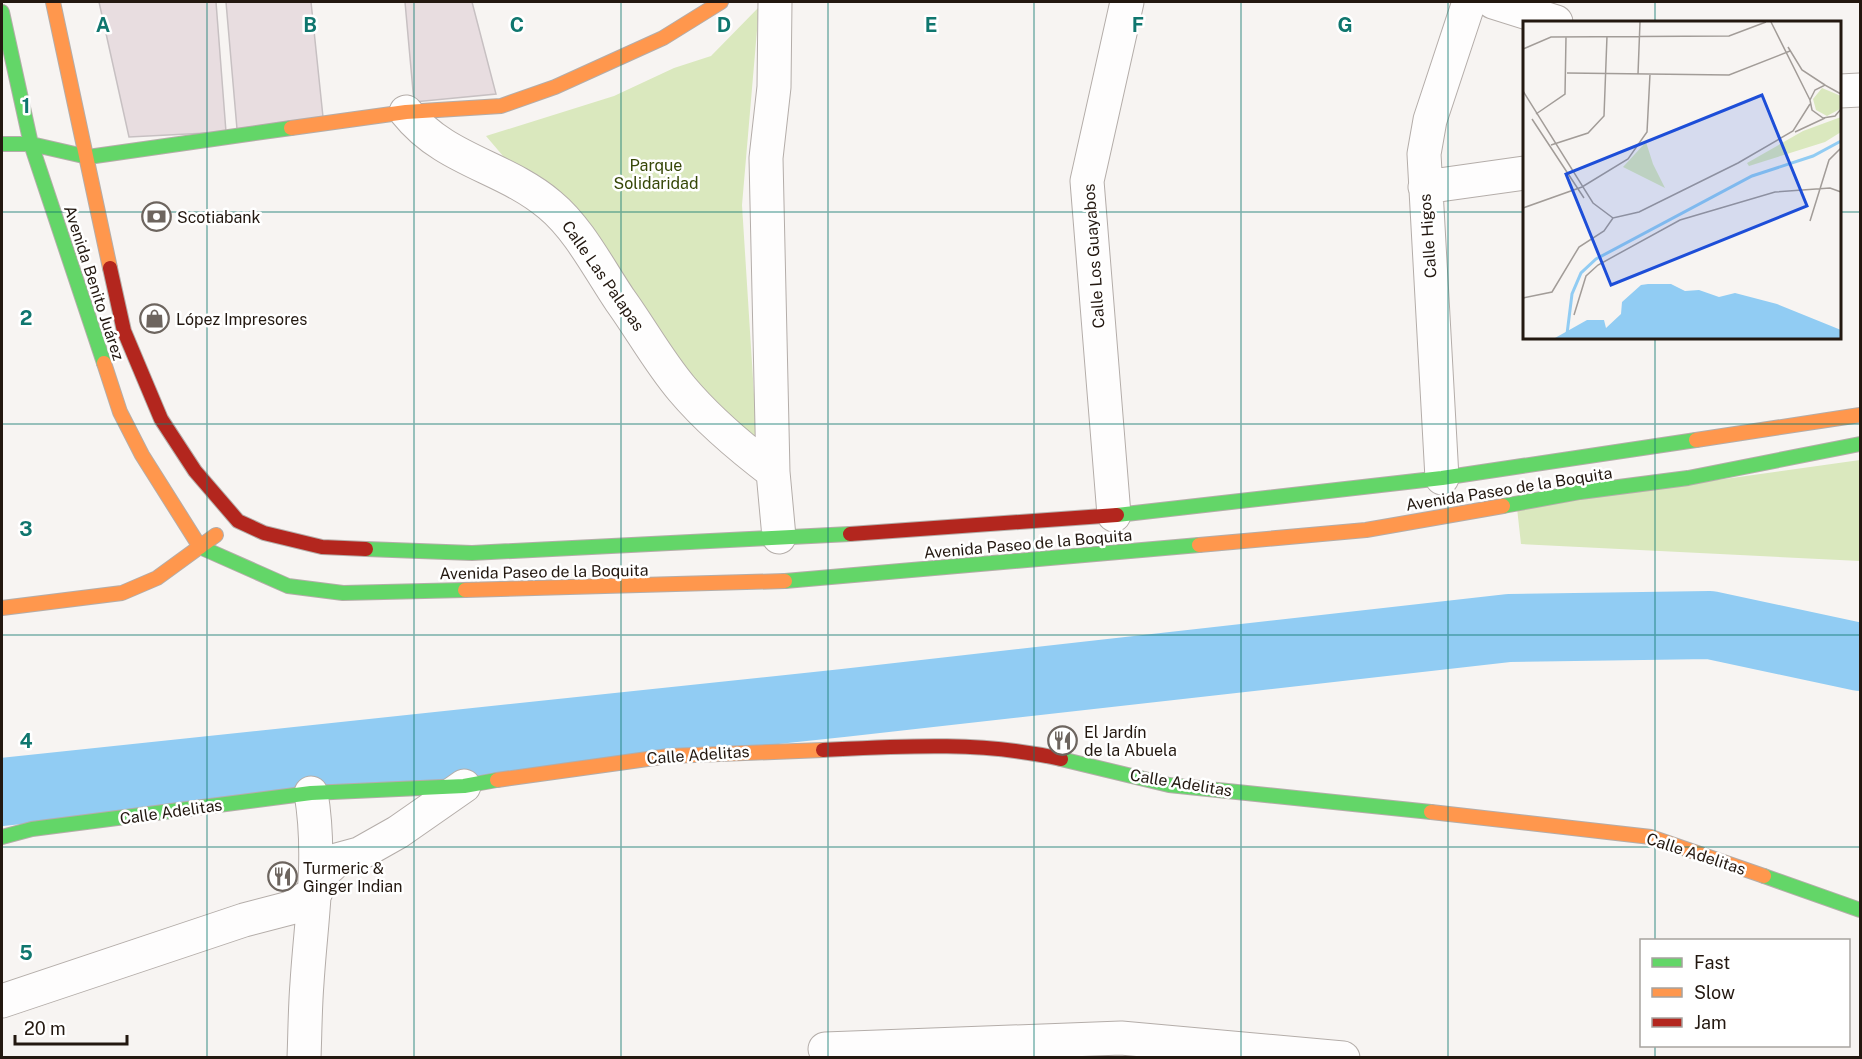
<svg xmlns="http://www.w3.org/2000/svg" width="1862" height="1059" font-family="'Public Sans',sans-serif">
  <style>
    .green { fill: #dae8be }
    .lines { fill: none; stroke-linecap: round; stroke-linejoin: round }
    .river { stroke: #91ccf3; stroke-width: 68 }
    .building { fill: #e8dde0; stroke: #c7c0c2; stroke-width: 1.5 }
    .street-casing { stroke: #b4ada9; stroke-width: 35 }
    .fast-casing { stroke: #b4ada9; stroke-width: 16 }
    .slow-casing { stroke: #b4ada9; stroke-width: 16 }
    .jam-casing { stroke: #b4ada9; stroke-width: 16 }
    .street { stroke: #fefdfd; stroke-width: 33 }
    .fast { stroke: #63d668; stroke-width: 14 }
    .slow { stroke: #ff974d; stroke-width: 14 }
    .jam { stroke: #b3261e; stroke-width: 14 }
    .grid { fill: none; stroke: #0f766e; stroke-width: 1.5; stroke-opacity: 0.55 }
    .labels { text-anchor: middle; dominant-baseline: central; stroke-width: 5; stroke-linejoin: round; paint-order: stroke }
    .park-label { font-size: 16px; fill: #354606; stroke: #fff }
    .poi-label { font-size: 16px; fill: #231810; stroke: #fff; text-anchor: start }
    .street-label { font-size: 16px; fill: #231810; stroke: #fff }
    .inset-river { fill: none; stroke: #91ccf3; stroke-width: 3 }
    .inset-road { fill: none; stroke: #a29c98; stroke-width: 1.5 }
    .view { fill: #1d4ed8; fill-opacity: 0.15; stroke: #1d4ed8; stroke-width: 3 }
    .inset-edge { fill: none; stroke: #231810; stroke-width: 3 }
    .grid-label { font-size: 20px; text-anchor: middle; font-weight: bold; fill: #0f766e; stroke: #fff; stroke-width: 5; stroke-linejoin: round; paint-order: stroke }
  </style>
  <rect width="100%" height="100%" fill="#f7f4f2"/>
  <path class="green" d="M 759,7 L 742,205 L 757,442 L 672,364 L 537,179 L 503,156 L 486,136 L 614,96 L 674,68 L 711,56 Z
    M 1860,460 L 1860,561 L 1521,544 L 1517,508 Z"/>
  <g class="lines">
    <path class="river" d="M 2,792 L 843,703 L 1509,628 L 1710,625 L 1860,657"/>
  </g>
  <path class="building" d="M 99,2 L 216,2 L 226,132 L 129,137 Z
    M 226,2 L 311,2 L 323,117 L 237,129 Z
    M 405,2 L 472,2 L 496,94 L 414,102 Z"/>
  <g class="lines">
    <defs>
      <path id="street" d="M 775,2 L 774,87 L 766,158 L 773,472 L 779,537
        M 1493,2 L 1556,22
        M 1840,91 L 1860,90
        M 406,112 C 445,161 504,166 550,205 C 579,229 599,269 620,300 C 641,329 659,362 682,389 C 709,421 740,447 773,472
        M 1425,187 L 1524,173
        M 1442,478 L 1424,154 L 1430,120 L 1469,2
        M 1114,515 L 1087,181 L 1127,2
        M 317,878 L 337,860 L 359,854 L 398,832 L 464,786
        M 2,1001 L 244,920 L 290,908 L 316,892
        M 825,1049 L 1121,1038 L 1343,1058
        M 304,1058 C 305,1033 305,1008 307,983 C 311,919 322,858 311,793"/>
      <path id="fast" d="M 2,12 L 31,144 L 104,363
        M 2,144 L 31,144 L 88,157 L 291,128
        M 1503,506 L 1580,492 L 1688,478 L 1860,444
        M 1117,515 L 1442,478 L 1696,440
        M 200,547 L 288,586 L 343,593 L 465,590
        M 366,549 L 472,553 L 850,534
        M 785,581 L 1199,545
        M 1061,759 L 1169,785 L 1431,812
        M 2,837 L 32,829 L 311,793 L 464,786 L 497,780
        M 1764,876 L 1860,910"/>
      <path id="slow" d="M 53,2 L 110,268
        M 291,128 L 406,112 L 501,106 L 555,87 L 663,38 L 721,2
        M 104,363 L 120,412 L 142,455 L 200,547
        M 1696,440 L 1860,415
        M 1199,545 L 1366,530 L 1503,506
        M 465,590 L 785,581
        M 2,608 L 122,593 L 157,578 L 216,535
        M 497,780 L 669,756 L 823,750
        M 1431,812 L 1651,837 L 1764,876"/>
      <path id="jam" d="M 110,268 L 124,331 L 161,419 L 195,471 L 238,521 L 264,533 L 322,547 L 366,549
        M 850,534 L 1117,515
        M 823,750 C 902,746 983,741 1061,759"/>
    </defs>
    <use href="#street" class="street-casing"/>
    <use href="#fast" class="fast-casing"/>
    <use href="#slow" class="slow-casing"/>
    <use href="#jam" class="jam-casing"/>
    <use href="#street" class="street"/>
    <use href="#fast" class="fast"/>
    <use href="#slow" class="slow"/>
    <use href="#jam" class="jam"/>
  </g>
  <path class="grid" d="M 207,2 L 207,1058M 414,2 L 414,1058M 621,2 L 621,1058M 828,2 L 828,1058M 1034,2 L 1034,1058M 1241,2 L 1241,1058M 1448,2 L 1448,1058M 1655,2 L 1655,22M 2,212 L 1524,212M 1840,212 L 1860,212M 1655,338 L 1655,940M 2,424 L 1860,424M 2,635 L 1860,635M 2,847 L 1860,847M 1655,1046 L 1655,1058"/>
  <defs>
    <symbol id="bank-ring" viewBox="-11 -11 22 22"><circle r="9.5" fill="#fff" stroke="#6d655f" stroke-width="1.5"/><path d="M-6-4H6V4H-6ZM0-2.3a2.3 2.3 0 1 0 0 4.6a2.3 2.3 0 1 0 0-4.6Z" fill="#6d655f"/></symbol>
    <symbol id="shop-ring" viewBox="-11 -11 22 22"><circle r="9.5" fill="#fff" stroke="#6d655f" stroke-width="1.5"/><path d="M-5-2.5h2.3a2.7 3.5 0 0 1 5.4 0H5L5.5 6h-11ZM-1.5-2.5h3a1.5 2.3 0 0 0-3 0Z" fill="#6d655f"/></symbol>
    <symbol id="restaurant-ring" viewBox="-11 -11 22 22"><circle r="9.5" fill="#fff" stroke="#6d655f" stroke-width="1.5"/><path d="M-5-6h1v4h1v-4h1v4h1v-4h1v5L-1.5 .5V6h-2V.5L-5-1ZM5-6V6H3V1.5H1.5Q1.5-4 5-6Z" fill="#6d655f"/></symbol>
  </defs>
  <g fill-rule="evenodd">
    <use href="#bank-ring" x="140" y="200" width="33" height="33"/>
    <use href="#shop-ring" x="138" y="302" width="33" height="33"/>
    <use href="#restaurant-ring" x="1046" y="724" width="33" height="33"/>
    <use href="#restaurant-ring" x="266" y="860" width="33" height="33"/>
  </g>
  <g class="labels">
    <g class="park-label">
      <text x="656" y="165">Parque<tspan x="656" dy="18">Solidaridad</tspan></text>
    </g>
    <g class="poi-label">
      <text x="177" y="217">Scotiabank</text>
      <text x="176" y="319">López Impresores</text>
      <text x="1084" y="732">El Jardín<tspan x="1084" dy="18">de la Abuela</tspan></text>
      <text x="303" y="868">Turmeric &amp;<tspan x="303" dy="18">Ginger Indian</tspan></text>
    </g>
    <g class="street-label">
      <text transform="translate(1428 236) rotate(-94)">Calle Higos</text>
      <text transform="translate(1094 256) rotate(-94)">Calle Los Guayabos</text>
      <text transform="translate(603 276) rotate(55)">Calle Las Palapas</text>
      <text transform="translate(94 283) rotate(72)">Avenida Benito Juárez</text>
      <text transform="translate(1509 489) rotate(-9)">Avenida Paseo de la Boquita</text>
      <text transform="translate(1028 544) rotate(-5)">Avenida Paseo de la Boquita</text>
      <text transform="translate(544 572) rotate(-1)">Avenida Paseo de la Boquita</text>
      <text transform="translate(698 755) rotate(-4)">Calle Adelitas</text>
      <text transform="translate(1181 783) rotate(9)">Calle Adelitas</text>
      <text transform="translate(171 812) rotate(-8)">Calle Adelitas</text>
      <text transform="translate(1696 854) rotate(18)">Calle Adelitas</text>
    </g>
  </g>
  <g transform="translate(1523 21)">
    <rect width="318" height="318" fill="#f7f4f2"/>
    <path d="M 299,67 L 318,75 L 317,88 L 304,95 L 293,89 L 290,78 ZM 318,96 L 318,111 L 302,121 L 226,145 L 224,142 L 280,110 ZM 123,121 L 130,143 L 142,167 L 100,146 Z" fill="#dae8be"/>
    <path d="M 125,263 L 148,263 L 162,270 L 176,269 L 196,276 L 212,272 L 254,283 L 318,309 L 318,317 L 32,317 L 64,299 L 81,299 L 83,307 L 98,293 L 99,281 L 118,264 Z" fill="#91ccf3"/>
    <path class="inset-river" d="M 44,313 L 49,273 L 58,252 L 73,238 L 229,155 L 290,135 L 318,120"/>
    <path class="inset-road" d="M 248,1 L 287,79M 265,26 L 279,49 L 302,64M 0,28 L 28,16 L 206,15 L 243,1M 44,52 L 206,54 L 267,30M 115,53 L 117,1M 0,70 L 70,182 L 90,197 L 116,191 L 215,142 L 270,110 L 287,83M 318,73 L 302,64 L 292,69 L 287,79 L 289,89 L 300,97 L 312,95 L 318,88M 13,93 L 42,73 L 43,16M 9,98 L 61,177M 272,111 L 302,97M 28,124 L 65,112 L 81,95 L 84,15M 0,187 L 59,166 L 105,138 L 124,111 L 127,53M 287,200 L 306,139 L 318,127M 0,277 L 29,271 L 56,226 L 81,210 L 90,197M 51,294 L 63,255 L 75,244 L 157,199 L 252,171 L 307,167 L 318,171"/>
    <path class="view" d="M 239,74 L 284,185 L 88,264 L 43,153 Z"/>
    <rect width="318" height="318" class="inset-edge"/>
  </g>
  <g class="grid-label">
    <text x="103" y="32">A</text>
    <text x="310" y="32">B</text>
    <text x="517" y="32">C</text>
    <text x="724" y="32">D</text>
    <text x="931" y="32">E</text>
    <text x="1138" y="32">F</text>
    <text x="1345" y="32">G</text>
    <text x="26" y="113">1</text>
    <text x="26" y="325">2</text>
    <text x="26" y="536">3</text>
    <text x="26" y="748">4</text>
    <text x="26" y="960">5</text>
  </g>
  <rect width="1862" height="1059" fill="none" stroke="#231810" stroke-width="6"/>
  <rect x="1640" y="939" width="210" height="108" fill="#ffffff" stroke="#a7a39f" stroke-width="1.5"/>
  <rect x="1652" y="958" width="30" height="9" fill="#63d668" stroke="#a7a39f" stroke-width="1.5"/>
  <text x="1694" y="969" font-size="18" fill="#231810">Fast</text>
  <rect x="1652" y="988" width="30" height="9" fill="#ff974d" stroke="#a7a39f" stroke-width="1.5"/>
  <text x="1694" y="999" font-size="18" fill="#231810">Slow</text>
  <rect x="1652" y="1018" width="30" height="9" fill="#b3261e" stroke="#a7a39f" stroke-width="1.5"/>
  <text x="1694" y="1029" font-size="18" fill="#231810">Jam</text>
  <path d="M15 1035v9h112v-9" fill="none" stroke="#231810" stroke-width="3"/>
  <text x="24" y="1035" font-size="18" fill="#231810" stroke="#ffffff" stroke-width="4.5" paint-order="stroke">20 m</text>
</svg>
